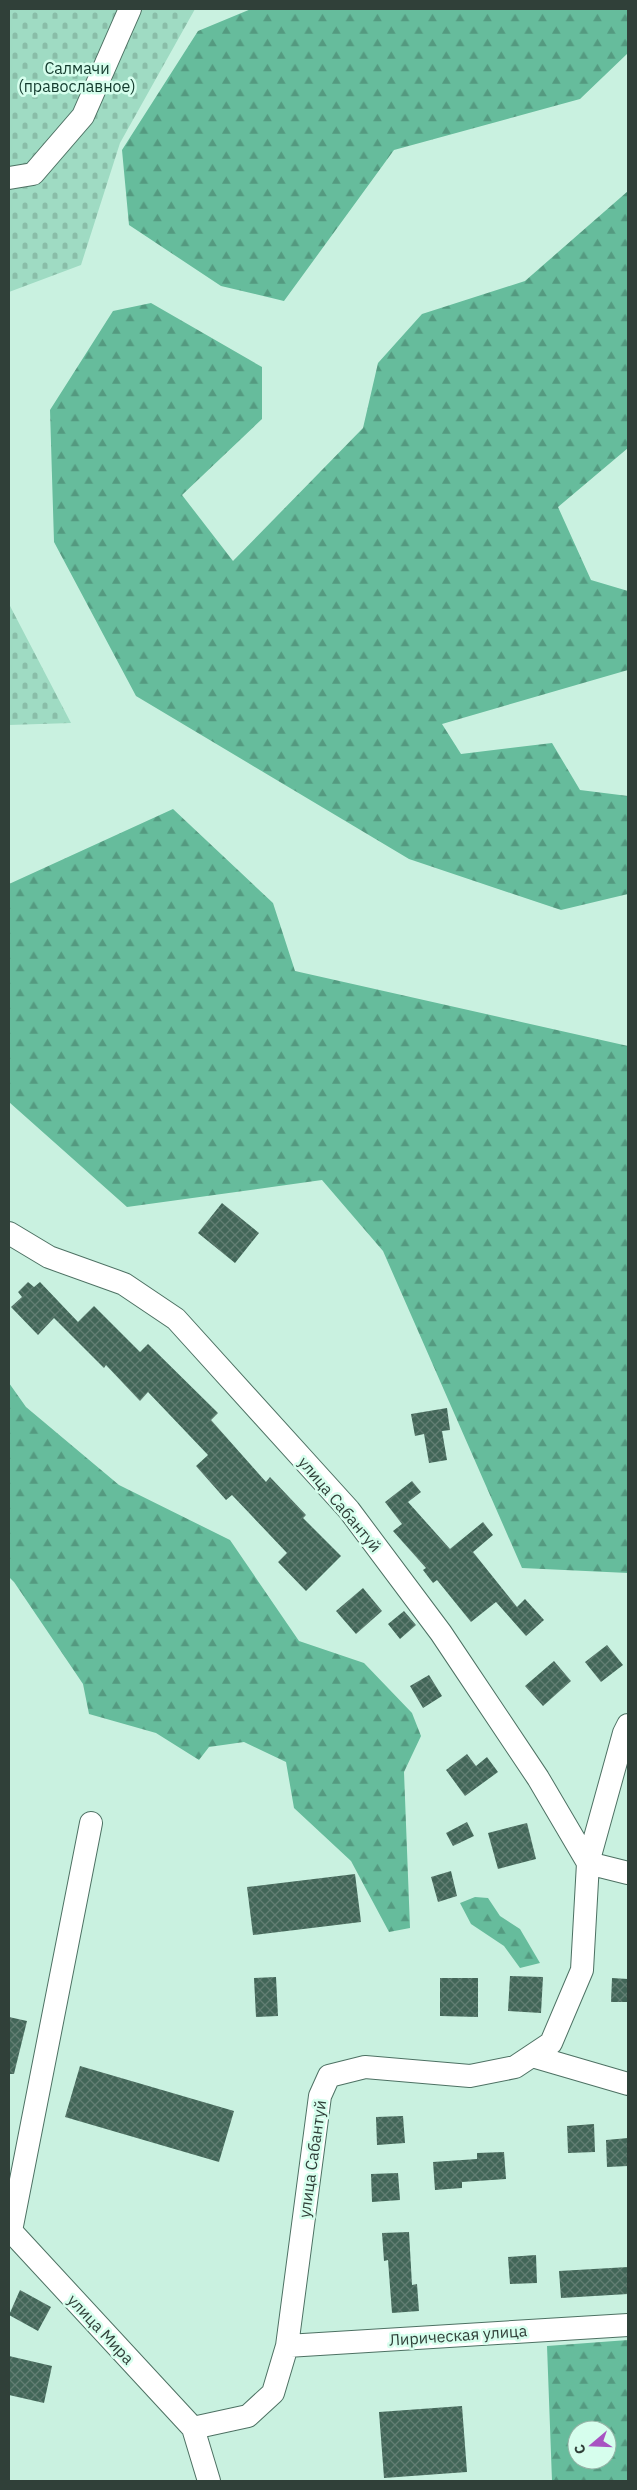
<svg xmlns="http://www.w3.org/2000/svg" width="637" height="2490" font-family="'IBM Plex Sans',sans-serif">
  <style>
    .forest { fill: url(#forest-firs); fill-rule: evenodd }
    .cemetery { fill: url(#cemetery-stones) }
    .building { fill: url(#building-cross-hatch) }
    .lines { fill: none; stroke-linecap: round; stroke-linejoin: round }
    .minor-casing { stroke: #4d7163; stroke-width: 24 }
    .minor { stroke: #fff; stroke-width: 22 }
    .labels { text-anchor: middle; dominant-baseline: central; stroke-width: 5; stroke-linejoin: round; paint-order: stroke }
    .park-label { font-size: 16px; fill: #133a2d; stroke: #d6feed }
    .street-label { font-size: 16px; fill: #304039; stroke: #d6feed }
  </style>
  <defs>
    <pattern id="forest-firs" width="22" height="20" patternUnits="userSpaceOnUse" patternTransform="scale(1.25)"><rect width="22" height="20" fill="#66bc9c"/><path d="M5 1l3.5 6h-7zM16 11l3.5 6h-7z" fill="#549a80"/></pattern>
    <pattern id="cemetery-stones" width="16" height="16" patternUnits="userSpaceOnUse" patternTransform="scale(1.25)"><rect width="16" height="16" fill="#9fdbc3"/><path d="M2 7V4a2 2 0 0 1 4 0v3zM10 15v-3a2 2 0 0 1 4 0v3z" fill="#89bda8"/></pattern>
    <pattern id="building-cross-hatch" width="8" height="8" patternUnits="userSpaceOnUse" patternTransform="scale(1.25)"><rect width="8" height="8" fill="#426658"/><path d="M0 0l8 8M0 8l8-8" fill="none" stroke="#627e73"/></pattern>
  </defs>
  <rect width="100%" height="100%" fill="#c9f1e0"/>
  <path class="forest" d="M 251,9 L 628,9 L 628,53 L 580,99 L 394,150 L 284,301 L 221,286 L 129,225 L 122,150 L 198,31 Z
    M 628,191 L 628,448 L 558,507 L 591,580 L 628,591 L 628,670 L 442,724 L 461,754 L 552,743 L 580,790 L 628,796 L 628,894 L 561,910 L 409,859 L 136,696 L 54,542 L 50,410 L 113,311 L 151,303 L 262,367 L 262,419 L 182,495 L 233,561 L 363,428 L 378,363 L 422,314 L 525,281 Z
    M 173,809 L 273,903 L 295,971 L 628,1046 L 628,1573 L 522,1568 L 383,1251 L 322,1180 L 127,1207 L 9,1102 L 9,884 Z
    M 9,1383 L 26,1407 L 119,1485 L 230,1540 L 299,1641 L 364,1663 L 412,1713 L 421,1736 L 404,1772 L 410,1928 L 389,1932 L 351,1861 L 294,1808 L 286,1762 L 244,1742 L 209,1747 L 199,1760 L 156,1733 L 89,1714 L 83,1684 L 14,1582 L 9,1577 Z
    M 475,1897 L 488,1898 L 500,1916 L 520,1929 L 540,1963 L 520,1968 L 504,1946 L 471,1924 L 460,1903 Z
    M 628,2340 L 628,2481 L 552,2481 L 547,2346 ZM 577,2430 L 607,2430 L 607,2460 L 577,2460 Z"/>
  <path class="cemetery" d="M 9,9 L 195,9 L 120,143 L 81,265 L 9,292 Z
    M 9,604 L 71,723 L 9,725 Z"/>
  <path class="building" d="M 222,1203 L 259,1233 L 235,1263 L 198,1233 Z
    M 28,1282 L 34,1287 L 40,1282 L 78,1322 L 94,1306 L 140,1352 L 148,1344 L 218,1413 L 211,1420 L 266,1482 L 270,1477 L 306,1515 L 303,1518 L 341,1556 L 306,1591 L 278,1562 L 287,1553 L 232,1495 L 226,1500 L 196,1466 L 208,1455 L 148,1392 L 140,1401 L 106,1365 L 104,1368 L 54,1318 L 38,1335 L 11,1307 L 22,1297 L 18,1292 Z
    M 447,1408 L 450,1430 L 442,1431 L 447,1460 L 429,1463 L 424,1434 L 415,1436 L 411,1414 Z
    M 412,1481 L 421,1492 L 408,1502 L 450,1549 L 483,1522 L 493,1535 L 473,1552 L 517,1607 L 525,1599 L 544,1620 L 526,1636 L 496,1602 L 471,1622 L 437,1580 L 433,1583 L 423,1570 L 426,1568 L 393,1531 L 402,1524 L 385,1502 Z
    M 363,1588 L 382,1611 L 356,1634 L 336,1611 Z
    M 404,1611 L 416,1625 L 400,1639 L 388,1624 Z
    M 607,1645 L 623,1665 L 601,1682 L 585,1662 Z
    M 554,1661 L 571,1681 L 543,1706 L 525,1686 Z
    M 429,1675 L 442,1696 L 423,1708 L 410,1686 Z
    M 467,1754 L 476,1766 L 487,1757 L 498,1772 L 465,1796 L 446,1770 Z
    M 467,1822 L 474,1836 L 453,1846 L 446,1833 Z
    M 527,1823 L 536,1859 L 498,1869 L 488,1833 Z
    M 451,1871 L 457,1896 L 438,1902 L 431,1877 Z
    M 355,1874 L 361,1922 L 253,1935 L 247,1887 Z
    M 510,1976 L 543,1977 L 541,2013 L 508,2011 Z
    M 276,1977 L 278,2016 L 256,2017 L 254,1978 Z
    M 440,1978 L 478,1978 L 478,2017 L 440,2016 Z
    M 612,1978 L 628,1979 L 628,2002 L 611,2002 Z
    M 9,2017 L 27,2021 L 14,2074 L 9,2074 Z
    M 80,2066 L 234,2111 L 219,2162 L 65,2117 Z
    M 403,2116 L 405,2143 L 377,2145 L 376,2117 Z
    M 594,2124 L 595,2152 L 568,2153 L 567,2126 Z
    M 628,2138 L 628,2166 L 607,2167 L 606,2140 Z
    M 504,2152 L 506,2179 L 462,2182 L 462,2188 L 435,2190 L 433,2162 L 477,2159 L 477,2153 Z
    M 398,2173 L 400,2200 L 372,2202 L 371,2174 Z
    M 409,2232 L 412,2285 L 417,2284 L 419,2311 L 392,2313 L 388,2260 L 384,2261 L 382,2233 Z
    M 536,2255 L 537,2283 L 510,2284 L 508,2257 Z
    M 628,2267 L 628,2294 L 561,2298 L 559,2271 Z
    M 20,2290 L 51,2307 L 38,2331 L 9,2315 Z
    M 9,2356 L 52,2366 L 44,2403 L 9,2395 Z
    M 462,2406 L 467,2472 L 384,2478 L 379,2412 Z"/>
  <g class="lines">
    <defs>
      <path id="minor" d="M 9,178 L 33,174 L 83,116 L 130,9
        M 9,1233 L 49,1257 L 124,1284 L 176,1319 L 349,1510 L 441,1633 L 538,1778 L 588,1863 L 628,1873
        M 532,2056 L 628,2084
        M 9,2229 L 193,2428 L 209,2481
        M 11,2231 L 91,1823
        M 287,2346 L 628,2325
        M 193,2428 L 248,2416 L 273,2393 L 287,2346 L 320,2096 L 329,2076 L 365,2067 L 470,2076 L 515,2067 L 551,2043 L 582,1970 L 588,1863 L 624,1733 L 628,1725"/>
    </defs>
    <use href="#minor" class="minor-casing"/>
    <use href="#minor" class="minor"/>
  </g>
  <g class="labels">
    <g class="park-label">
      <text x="77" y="68">Салмачи<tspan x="77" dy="18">(православное)</tspan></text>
    </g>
    <g class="street-label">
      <text transform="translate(340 1504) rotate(50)">улица Сабантуй</text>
      <text transform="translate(312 2159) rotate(-82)">улица Сабантуй</text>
      <text transform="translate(101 2329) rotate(47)">улица Мира</text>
      <text transform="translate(458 2335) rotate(-4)">Лирическая улица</text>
    </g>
  </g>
  <rect width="637" height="2490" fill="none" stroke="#304039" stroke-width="20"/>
  <g transform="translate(592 2445) rotate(251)"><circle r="24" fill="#d6feed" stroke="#94b2a5"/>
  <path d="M0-4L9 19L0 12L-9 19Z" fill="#a853c2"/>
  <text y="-8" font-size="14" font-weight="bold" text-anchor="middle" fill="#304039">С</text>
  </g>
</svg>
